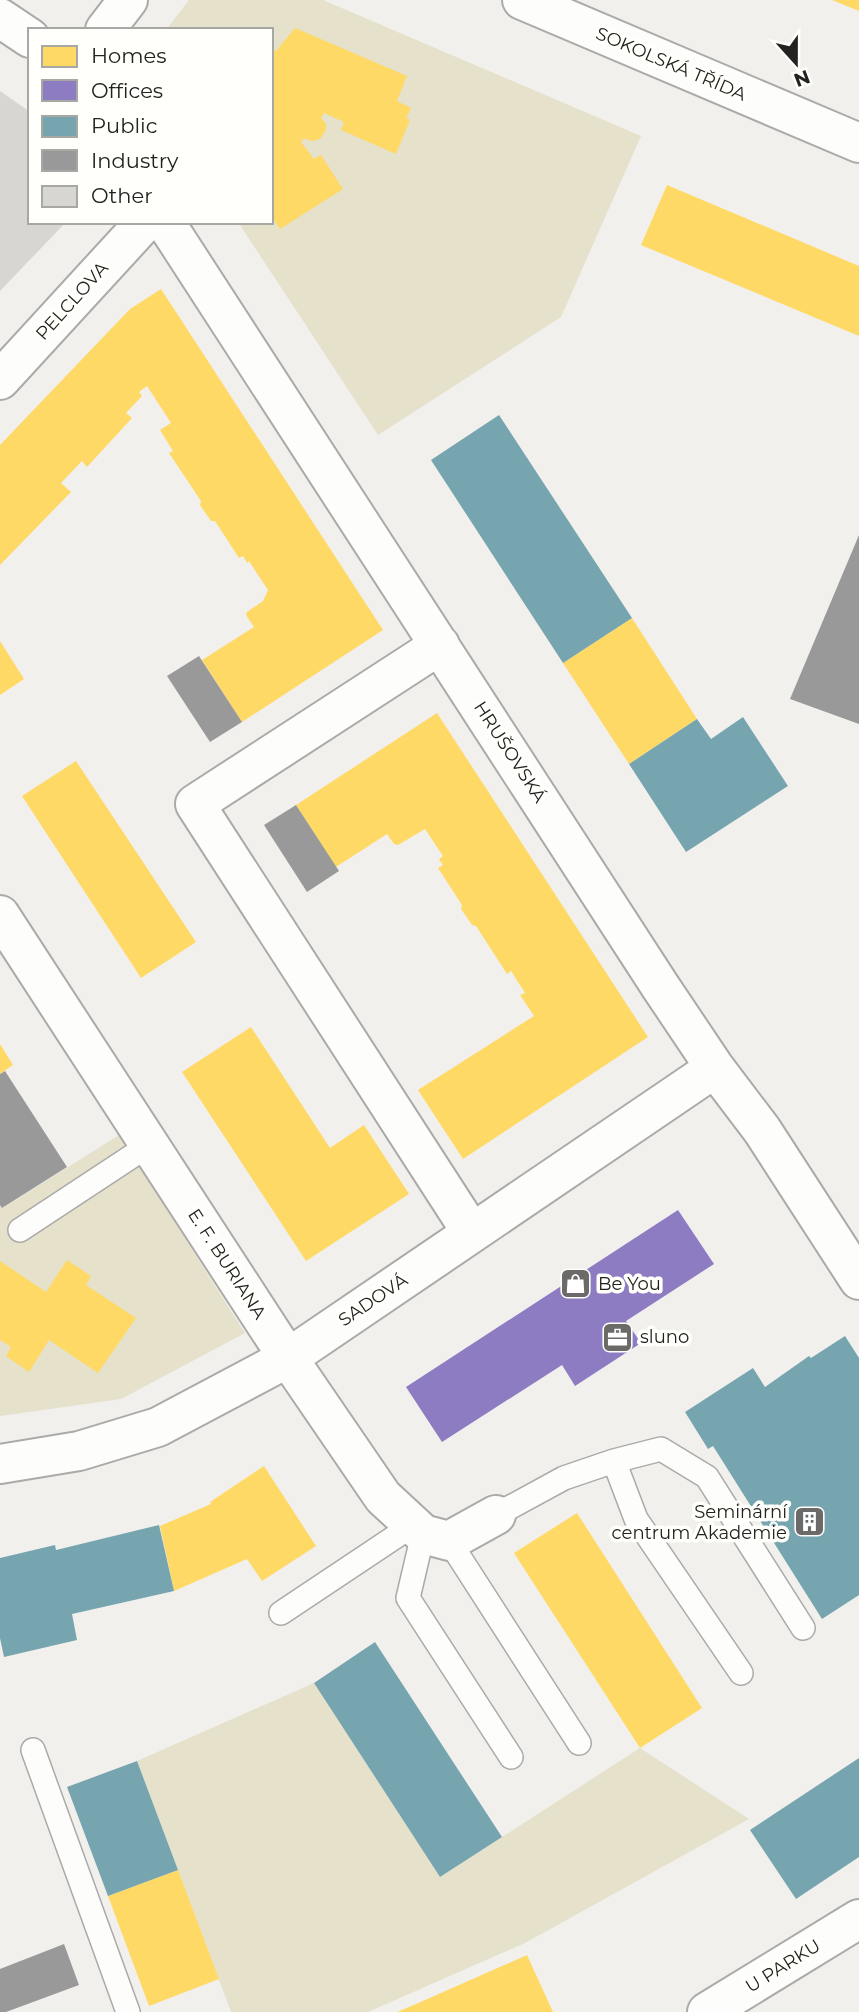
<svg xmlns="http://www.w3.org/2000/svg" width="859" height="2012" font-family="Montserrat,sans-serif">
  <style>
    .green { fill: #e5e1cb }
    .homes { fill: #ffd966 }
    .offices { fill: #8e7cc3 }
    .public { fill: #76a5af }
    .industry { fill: #999 }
    .building { fill: #d7d6d3 }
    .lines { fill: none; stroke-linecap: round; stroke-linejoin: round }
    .service-casing { stroke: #abaaa8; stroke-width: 26 }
    .minor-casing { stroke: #abaaa8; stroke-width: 42 }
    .service { stroke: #fdfdfc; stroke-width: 23 }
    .minor { stroke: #fdfdfc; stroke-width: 38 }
    .labels { text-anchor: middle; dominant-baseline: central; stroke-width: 7; stroke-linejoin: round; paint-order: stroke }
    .street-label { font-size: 18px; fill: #232220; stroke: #fffffc }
    .poi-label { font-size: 18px; fill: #232220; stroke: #fffffc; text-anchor: start }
  </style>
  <rect width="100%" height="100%" fill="#f1f0ed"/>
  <path class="green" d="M 189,0 L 323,0 L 641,136 L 561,317 L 378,435 L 238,222 L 271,222 L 271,30 L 166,30 Z
    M 119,1135 L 245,1333 L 121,1399 L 0,1416 L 0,1205 L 3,1208 Z
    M 314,1683 L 440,1877 L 640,1748 L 749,1819 L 525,1943 L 368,2012 L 231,2012 L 137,1761 Z"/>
  <path class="homes" d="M 832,0 L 859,0 L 859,11 Z
    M 295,28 L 407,76 L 397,101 L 411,108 L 406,118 L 410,120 L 396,154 L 341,130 L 344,122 L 324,113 L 321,118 L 326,124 L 326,130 L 320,139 L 311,141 L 304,138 L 301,142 L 314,159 L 321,155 L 343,189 L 280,229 L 271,216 L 271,49 L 276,51 Z
    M 667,185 L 859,266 L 859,336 L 641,245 Z
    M 161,289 L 383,630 L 242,722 L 202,660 L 254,627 L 246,615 L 247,612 L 263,601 L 268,590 L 249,561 L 247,563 L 243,556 L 239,558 L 215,521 L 211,521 L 200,505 L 201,501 L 169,453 L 173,451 L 160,430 L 171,423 L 147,386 L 139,392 L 142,396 L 126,413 L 132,418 L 87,467 L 82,461 L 61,483 L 71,492 L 0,565 L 0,445 L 130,309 Z
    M 632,618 L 697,719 L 629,764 L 563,663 Z
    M 0,641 L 24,679 L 0,695 Z
    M 437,713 L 648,1037 L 463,1159 L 418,1090 L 534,1016 L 520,995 L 525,993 L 511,971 L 507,974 L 476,926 L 472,925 L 461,909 L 462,905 L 438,868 L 443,865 L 439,859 L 443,856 L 425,829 L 398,845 L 394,844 L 387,834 L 336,867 L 296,805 Z
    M 76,761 L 196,942 L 141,978 L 22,796 Z
    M 251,1027 L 330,1148 L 364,1125 L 409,1194 L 306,1261 L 182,1072 Z
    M 0,1044 L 13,1065 L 0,1074 Z
    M 67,1260 L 91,1276 L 86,1285 L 136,1318 L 98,1373 L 49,1340 L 29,1372 L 6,1356 L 11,1347 L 0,1340 L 0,1261 L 46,1292 Z
    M 264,1466 L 316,1546 L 262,1581 L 247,1559 L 174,1591 L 160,1526 L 211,1504 L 210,1502 Z
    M 577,1513 L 702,1708 L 640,1748 L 514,1553 Z
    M 178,1870 L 219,1979 L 149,2006 L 108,1896 Z
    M 527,1955 L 553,2012 L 397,2012 L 416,2004 Z"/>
  <path class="offices" d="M 678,1210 L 714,1264 L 626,1321 L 641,1343 L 575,1386 L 562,1365 L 442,1442 L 406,1387 Z"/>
  <path class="public" d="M 499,415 L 632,618 L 563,663 L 431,460 Z
    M 743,717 L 788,786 L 686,852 L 629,764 L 697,719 L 711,739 Z
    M 845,1336 L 859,1358 L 859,1595 L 822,1619 L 713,1446 L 708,1449 L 685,1412 L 753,1368 L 765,1387 L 809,1356 L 811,1358 Z
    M 159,1525 L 174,1591 L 72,1614 L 77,1640 L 4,1657 L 0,1638 L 0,1558 L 55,1545 L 56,1550 Z
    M 375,1642 L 502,1837 L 440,1877 L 314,1683 Z
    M 859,1758 L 859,1857 L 796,1899 L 750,1830 Z
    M 137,1761 L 178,1870 L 108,1896 L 67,1787 Z"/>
  <path class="industry" d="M 859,535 L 859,724 L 790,699 Z
    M 199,656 L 242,722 L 210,742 L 167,676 Z
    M 296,805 L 339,871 L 307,892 L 264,825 Z
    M 5,1071 L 67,1167 L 2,1208 L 0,1205 L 0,1074 Z
    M 64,1944 L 79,1985 L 6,2012 L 0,2012 L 0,1969 Z"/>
  <path class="building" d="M 0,91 L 30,112 L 30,222 L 66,222 L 0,291 Z"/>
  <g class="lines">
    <defs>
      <path id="service" d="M 20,1230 L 149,1145
        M 614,1461 L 661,1449 L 707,1477 L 803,1628
        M 496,1515 L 564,1478 L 614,1461 L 636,1519 L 741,1673
        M 423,1534 L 408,1598 L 511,1757
        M 449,1541 L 579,1743
        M 281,1613 L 413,1525
        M 33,1750 L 128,2012"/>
      <path id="minor" d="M 522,0 L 859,143
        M 0,18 L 30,38
        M 105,30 L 128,0
        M 165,222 L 660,986 L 715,1068 L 762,1130 L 859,1280
        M 0,380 L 145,222
        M 440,645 L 195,804 L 472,1233
        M 0,915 L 288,1358 L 383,1497 L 423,1534 L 449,1541 L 496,1515
        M 0,1464 L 79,1451 L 158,1427 L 288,1358 L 715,1068
        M 707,2012 L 859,1919"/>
    </defs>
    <use href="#service" class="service-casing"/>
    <use href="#minor" class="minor-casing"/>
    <use href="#service" class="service"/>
    <use href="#minor" class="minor"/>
  </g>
  <defs>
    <symbol id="shop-square" viewBox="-11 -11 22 22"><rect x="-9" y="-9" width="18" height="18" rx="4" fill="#6b6a68" stroke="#fffffc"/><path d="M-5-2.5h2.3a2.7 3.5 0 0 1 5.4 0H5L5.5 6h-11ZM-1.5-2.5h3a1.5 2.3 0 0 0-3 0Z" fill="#fff"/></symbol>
    <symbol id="office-square" viewBox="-11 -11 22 22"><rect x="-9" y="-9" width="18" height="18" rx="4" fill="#6b6a68" stroke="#fffffc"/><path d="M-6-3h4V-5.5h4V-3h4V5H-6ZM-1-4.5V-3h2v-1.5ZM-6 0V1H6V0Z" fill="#fff"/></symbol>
    <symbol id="building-square" viewBox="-11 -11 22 22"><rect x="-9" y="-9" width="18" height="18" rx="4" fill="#6b6a68" stroke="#fffffc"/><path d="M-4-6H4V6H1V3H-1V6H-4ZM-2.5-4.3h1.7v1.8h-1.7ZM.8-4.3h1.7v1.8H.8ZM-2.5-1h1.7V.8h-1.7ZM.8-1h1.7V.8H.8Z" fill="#fff"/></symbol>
  </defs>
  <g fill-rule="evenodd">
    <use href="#shop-square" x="558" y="1266" width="35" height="35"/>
    <use href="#office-square" x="600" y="1320" width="35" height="35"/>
    <use href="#building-square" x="792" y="1504" width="35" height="35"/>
  </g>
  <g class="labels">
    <g class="street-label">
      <text transform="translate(671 64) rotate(23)">SOKOLSKÁ TŘÍDA</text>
      <text transform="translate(72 301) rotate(-48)">PELCLOVA</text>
      <text transform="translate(510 752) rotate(57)">HRUŠOVSKÁ</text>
      <text transform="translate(227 1264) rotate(57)">E. F. BURIANA</text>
      <text transform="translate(373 1300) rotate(-34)">SADOVÁ</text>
      <text transform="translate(783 1966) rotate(-32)">U PARKU</text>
    </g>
    <g class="poi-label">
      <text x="598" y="1284">Be You</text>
      <text x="640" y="1337">sluno</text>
      <text x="787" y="1512" text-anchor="end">Seminární<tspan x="787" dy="21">centrum Akademie</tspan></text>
    </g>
  </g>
  <rect x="28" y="28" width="245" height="196" fill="#fffffc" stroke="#a7a7a4" stroke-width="2"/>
  <rect x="42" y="46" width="35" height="21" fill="#ffd966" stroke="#a7a7a4" stroke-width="2"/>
  <text x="91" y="63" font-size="21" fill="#232220">Homes</text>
  <rect x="42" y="80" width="35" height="21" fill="#8e7cc3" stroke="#a7a7a4" stroke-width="2"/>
  <text x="91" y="98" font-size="21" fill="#232220">Offices</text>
  <rect x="42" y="116" width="35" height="21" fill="#76a5af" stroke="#a7a7a4" stroke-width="2"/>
  <text x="91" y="133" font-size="21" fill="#232220">Public</text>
  <rect x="42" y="150" width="35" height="21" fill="#999999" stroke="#a7a7a4" stroke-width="2"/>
  <text x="91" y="168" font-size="21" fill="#232220">Industry</text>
  <rect x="42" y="186" width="35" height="21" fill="#d7d6d3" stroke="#a7a7a4" stroke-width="2"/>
  <text x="91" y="203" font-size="21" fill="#232220">Other</text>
  <g transform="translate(796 63) rotate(159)" stroke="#fffffc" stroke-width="5" paint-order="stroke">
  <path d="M0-5L12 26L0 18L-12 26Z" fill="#232220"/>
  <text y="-10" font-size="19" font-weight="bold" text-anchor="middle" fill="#232220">N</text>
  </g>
</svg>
